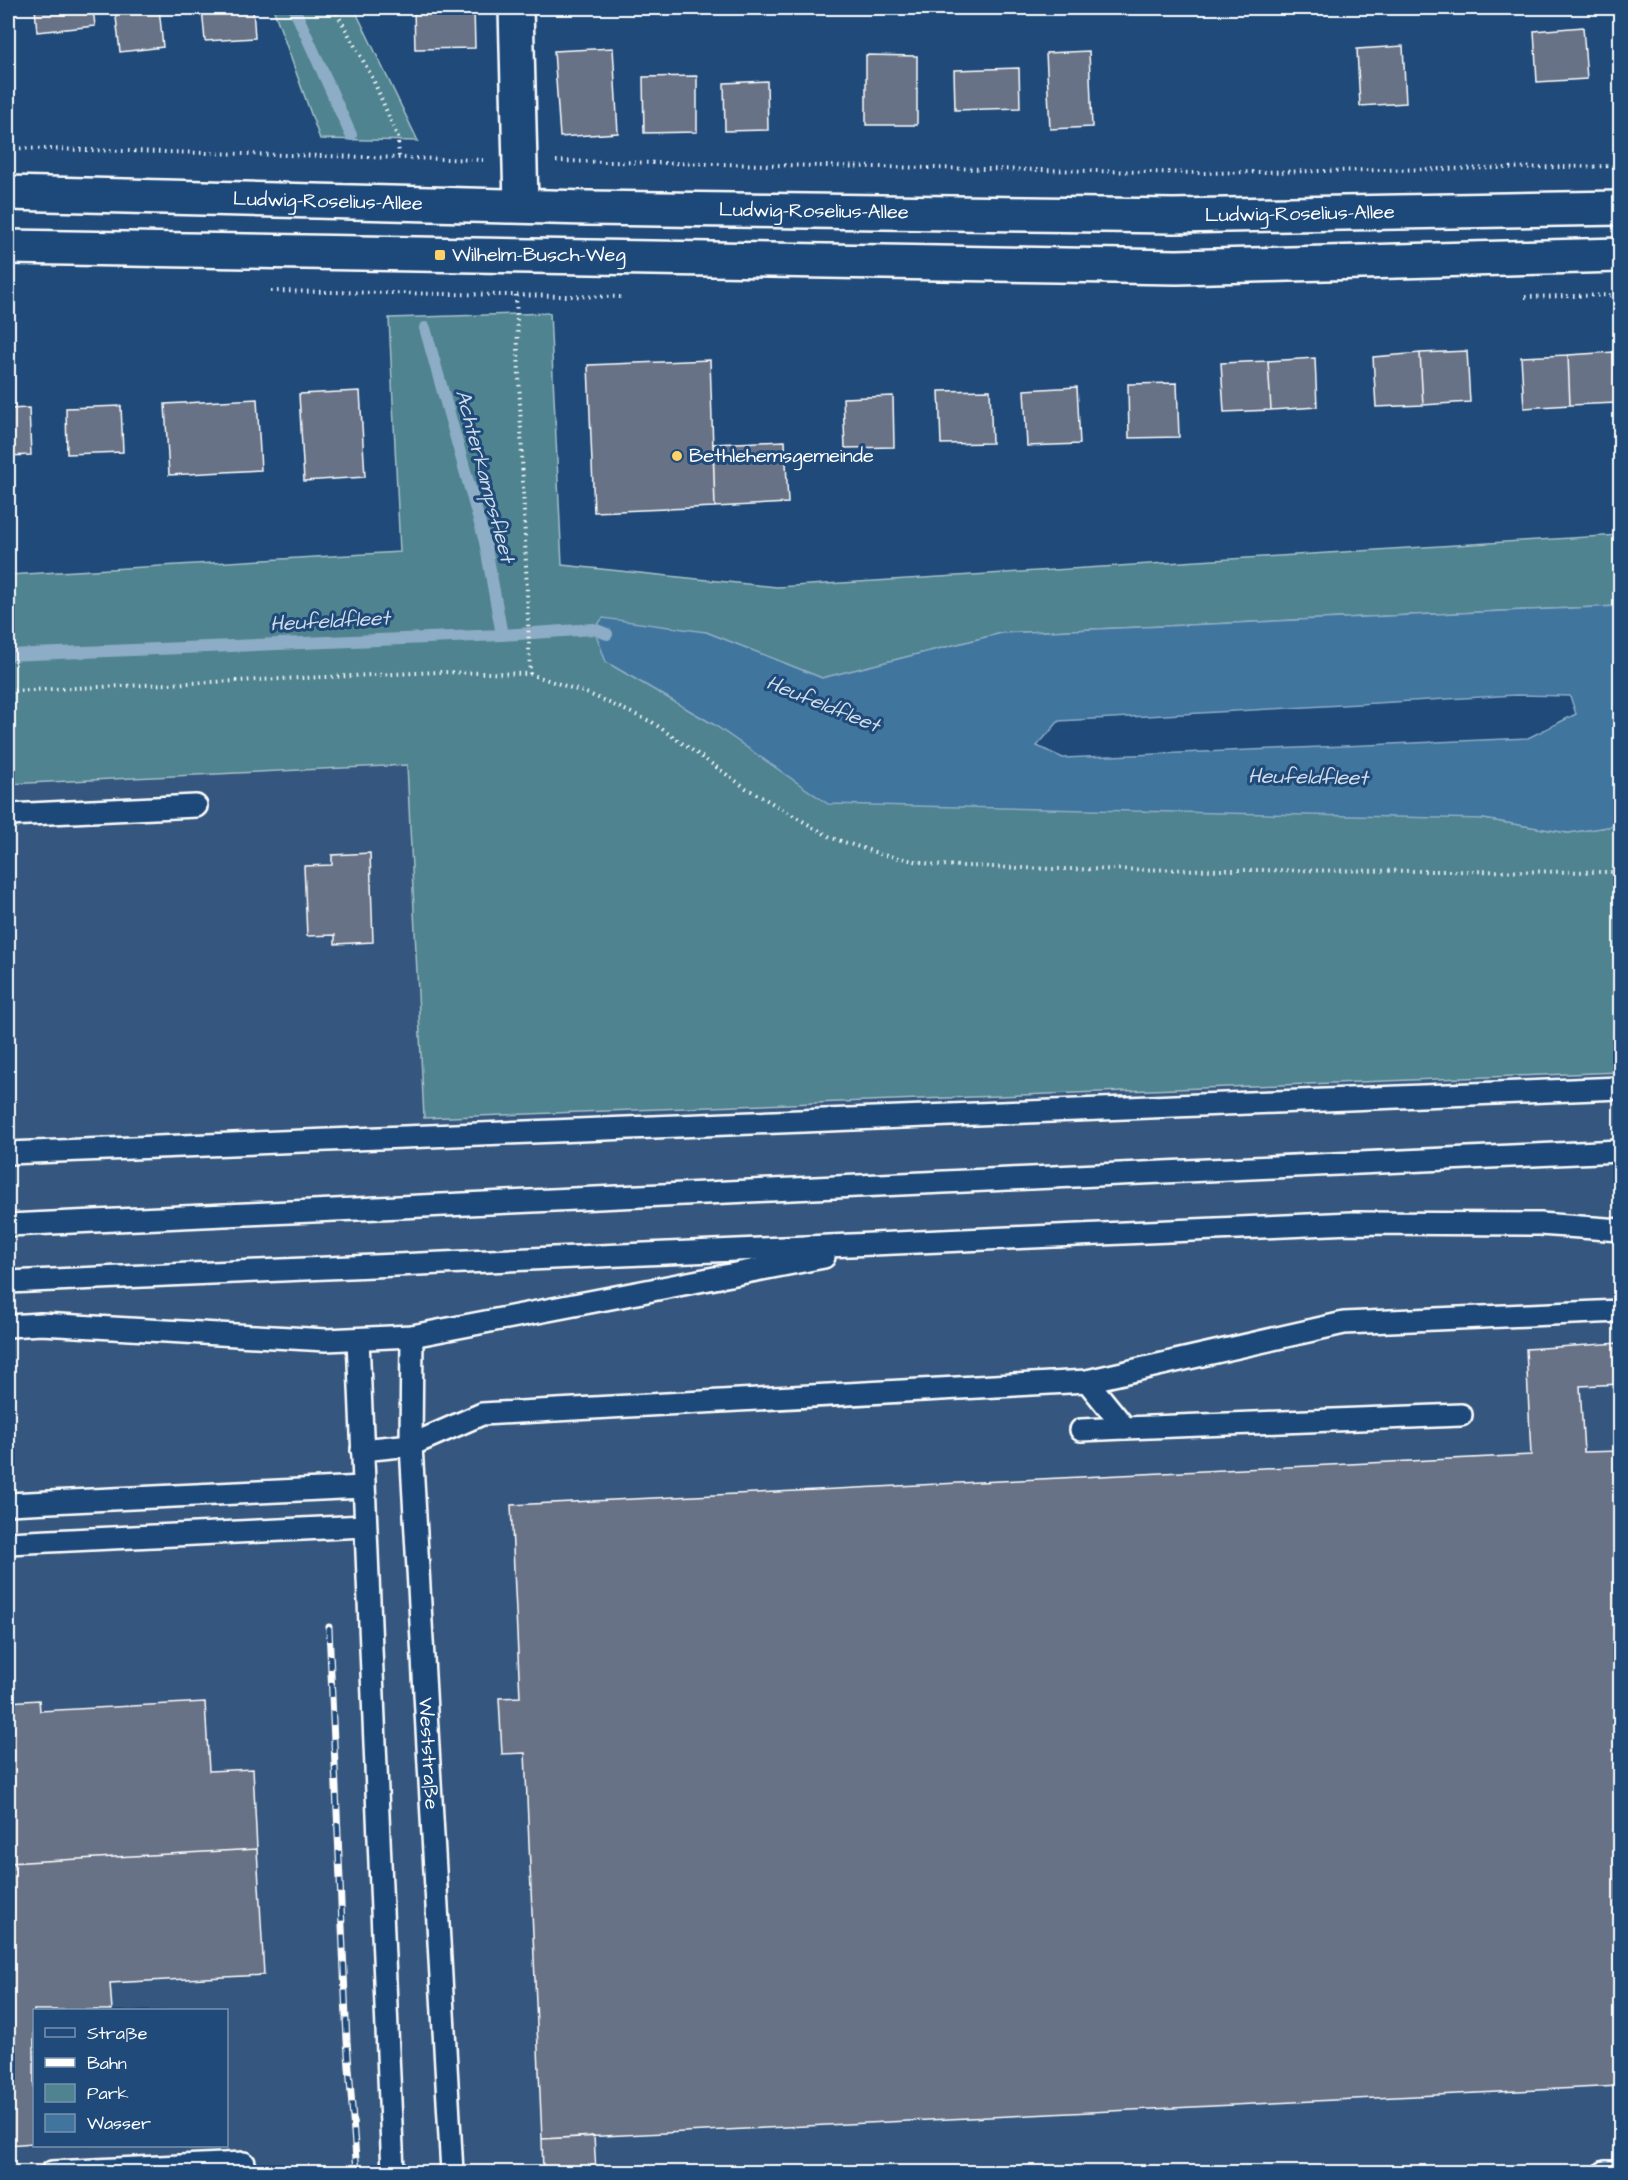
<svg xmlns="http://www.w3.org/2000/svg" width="1628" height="2180" font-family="'Architects Daughter',sans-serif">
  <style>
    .built { fill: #35567e; fill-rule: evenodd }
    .green { fill: #4f8390; stroke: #a7c1c8; stroke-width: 1.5 }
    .water { fill: #41759e; stroke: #8dacc5; stroke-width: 1.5; fill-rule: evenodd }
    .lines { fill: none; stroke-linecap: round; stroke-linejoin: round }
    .stream { stroke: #8dacc5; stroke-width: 12 }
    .building { fill: #677286; stroke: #fff; stroke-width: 1.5 }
    .service-casing { stroke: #fff; stroke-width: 26 }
    .minor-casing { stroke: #fff; stroke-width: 38 }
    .secondary-casing { stroke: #fff; stroke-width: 38 }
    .path { stroke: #fff; stroke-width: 4; stroke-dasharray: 1.5 4.5; stroke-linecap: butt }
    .service { stroke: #1f4a7a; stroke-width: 21 }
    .minor { stroke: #1f4a7a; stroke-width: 33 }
    .secondary { stroke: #1f4a7a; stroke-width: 33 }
    .rail-casing { stroke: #fff; stroke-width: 7 }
    .rail { stroke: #1f4a7a; stroke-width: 4.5; stroke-dasharray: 14; stroke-linecap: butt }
    .poi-dot { fill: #ffd166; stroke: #1f4a7a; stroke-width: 2 }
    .labels { text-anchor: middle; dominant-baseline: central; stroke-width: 6; stroke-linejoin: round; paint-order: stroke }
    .street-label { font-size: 20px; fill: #fff; stroke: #1f4a7a }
    .poi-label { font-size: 20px; fill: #fff; stroke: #1f4a7a; text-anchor: start }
    .water-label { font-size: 21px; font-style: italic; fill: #d0dce7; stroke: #1f4a7a }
  </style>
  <rect width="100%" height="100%" fill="#1f4a7a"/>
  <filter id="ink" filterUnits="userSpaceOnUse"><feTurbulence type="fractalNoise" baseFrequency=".0167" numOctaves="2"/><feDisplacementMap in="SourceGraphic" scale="12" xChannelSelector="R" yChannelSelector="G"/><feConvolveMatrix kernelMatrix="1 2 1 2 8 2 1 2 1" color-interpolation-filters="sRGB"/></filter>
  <g filter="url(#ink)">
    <path class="built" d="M 407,765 L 425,1118 L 1620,1072 L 1620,2172 L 8,2172 L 8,784 ZM 34,2010 L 226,2010 L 226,2146 L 34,2146 Z"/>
    <path class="green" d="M 273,8 L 354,8 L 418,141 L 320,139 Z
      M 550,313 L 562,565 L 777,587 L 1620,535 L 1620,606 L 1002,633 L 822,678 L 706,632 L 606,662 L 713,724 L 1484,819 L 1568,833 L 1620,825 L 1620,1072 L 424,1118 L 407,765 L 8,784 L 8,575 L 400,552 L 389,318 Z"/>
    <path class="water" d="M 1620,606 L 1620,825 L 1568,833 L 1484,819 L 828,804 L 713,724 L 606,662 L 594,629 L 603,618 L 706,632 L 822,678 L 1002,633 ZM 1516,695 L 1570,696 L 1576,714 L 1528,738 L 1063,758 L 1037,746 L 1059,721 Z"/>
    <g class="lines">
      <path class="stream" d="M 294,8 L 351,135
        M 425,328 L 485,542 L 502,635
        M 8,655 L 502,635 L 594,629 L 607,634"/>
    </g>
    <path class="building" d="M 35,8 L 93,8 L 95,26 L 37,32 Z
      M 115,8 L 159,8 L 163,47 L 120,52 Z
      M 202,8 L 253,8 L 255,38 L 205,41 Z
      M 414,8 L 474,8 L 475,48 L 415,49 Z
      M 8,11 L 11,55 L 8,55 Z
      M 1583,27 L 1587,79 L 1537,82 L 1534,31 Z
      M 1403,46 L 1406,103 L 1360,106 L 1357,49 Z
      M 613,48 L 618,133 L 560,137 L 554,51 Z
      M 1089,51 L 1092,127 L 1050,129 L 1046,53 Z
      M 866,55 L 917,56 L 917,125 L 866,125 Z
      M 1019,68 L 1020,108 L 955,110 L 954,70 Z
      M 697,76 L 697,132 L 644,133 L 643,77 Z
      M 767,81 L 768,130 L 725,131 L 724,83 Z
      M 1467,351 L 1470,402 L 1423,405 L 1420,353 Z
      M 1614,352 L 1617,403 L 1570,405 L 1568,355 Z
      M 1420,353 L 1423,405 L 1376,407 L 1373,357 Z
      M 1568,355 L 1570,405 L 1524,408 L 1521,357 Z
      M 1315,358 L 1317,407 L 1271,410 L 1268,361 Z
      M 710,360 L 715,507 L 594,512 L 588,365 Z
      M 1268,361 L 1271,410 L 1224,412 L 1221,363 Z
      M 1177,383 L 1179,437 L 1129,438 L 1128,384 Z
      M 1077,387 L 1080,444 L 1027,446 L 1024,390 Z
      M 990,390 L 992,443 L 941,444 L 939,391 Z
      M 360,391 L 365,477 L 304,481 L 299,394 Z
      M 893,396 L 894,447 L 845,448 L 843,398 Z
      M 257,399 L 261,470 L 169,475 L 165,404 Z
      M 121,406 L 123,452 L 67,454 L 66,408 Z
      M 29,408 L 31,455 L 8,456 L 8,409 Z
      M 785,441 L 788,503 L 715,507 L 713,444 Z
      M 370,853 L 373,942 L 335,944 L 335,935 L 307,936 L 304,866 L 332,865 L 332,855 Z
      M 1620,1343 L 1620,1384 L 1580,1386 L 1584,1452 L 1620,1451 L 1620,2086 L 542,2139 L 525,1753 L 502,1754 L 499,1698 L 520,1697 L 511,1505 L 1531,1455 L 1526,1349 Z
      M 39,1700 L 40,1711 L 205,1702 L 209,1771 L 253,1769 L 257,1849 L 8,1863 L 8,1702 Z
      M 257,1849 L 264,1975 L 110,1983 L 112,2010 L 34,2010 L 34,2143 L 8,2145 L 8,1863 Z
      M 594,2136 L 596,2172 L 543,2172 L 542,2139 Z"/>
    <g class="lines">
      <defs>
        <g id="service">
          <path d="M 8,815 L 196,806"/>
          <path d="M 8,1153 L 1620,1088"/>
          <path d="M 8,1225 L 1620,1151"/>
          <path d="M 8,1282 L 1352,1223 L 1540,1224 L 1620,1230"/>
          <path d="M 8,1326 L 41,1324 L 326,1340 L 412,1336 L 824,1257"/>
          <path id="s1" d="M 412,1336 L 411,1445 L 452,2172"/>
          <path d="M 358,1339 L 393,2172"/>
          <path d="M 1087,1381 L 1125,1428 L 1461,1415"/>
          <path d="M 1081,1430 L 1125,1428"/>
          <path d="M 362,1450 L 411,1445 L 482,1414 L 1087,1381 L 1344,1323 L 1620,1311"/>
          <path d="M 8,1504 L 363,1487"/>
          <path d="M 8,1543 L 365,1526"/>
          <path d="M 52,2172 L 244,2163 L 245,2172"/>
          <path d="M 1605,2172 L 1620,2172"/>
        </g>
        <path id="minor" d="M 516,8 L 521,205"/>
        <g id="secondary">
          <path id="s2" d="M 8,193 L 588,208 L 1174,216 L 1620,208"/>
          <path d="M 8,247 L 1177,267 L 1620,255"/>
        </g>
      </defs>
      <use href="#service" class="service-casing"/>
      <use href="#minor" class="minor-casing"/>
      <use href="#secondary" class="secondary-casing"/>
      <path class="path" d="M 334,8 L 372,77 L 398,138 L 399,158
        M 8,148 L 483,160
        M 556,161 L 1202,173 L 1620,166
        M 271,291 L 624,297
        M 516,295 L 530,674
        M 1525,297 L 1620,295
        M 8,691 L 440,672 L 530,674 L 589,694 L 652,722 L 746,788 L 832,838 L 883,855 L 936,865 L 1052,869 L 1620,872"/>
      <use href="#service" class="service"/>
      <use href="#minor" class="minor"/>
      <use href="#secondary" class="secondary"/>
      <defs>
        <path id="rail" d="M 329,1627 L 347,2041 L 357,2172"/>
      </defs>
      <use href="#rail" class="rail-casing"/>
      <use href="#rail" class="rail"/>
    </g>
  </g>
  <g class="poi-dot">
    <rect x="434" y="249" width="12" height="12" rx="3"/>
    <circle cx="677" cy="456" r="6"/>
  </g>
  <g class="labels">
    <g class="street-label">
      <text stroke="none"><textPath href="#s2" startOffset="320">Ludwig-Roselius-Allee</textPath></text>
      <text stroke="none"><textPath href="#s2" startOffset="806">Ludwig-Roselius-Allee</textPath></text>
      <text stroke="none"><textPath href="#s2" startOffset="1292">Ludwig-Roselius-Allee</textPath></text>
      <text stroke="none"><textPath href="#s1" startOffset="418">Weststraße</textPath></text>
    </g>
    <g class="poi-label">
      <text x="452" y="255">Wilhelm-Busch-Weg</text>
      <text x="689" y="456">Bethlehemsgemeinde</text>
    </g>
    <g class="water-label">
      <text transform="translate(485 476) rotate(75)">Achterkampsfleet</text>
      <text transform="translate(330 621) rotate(-3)">Heufeldfleet</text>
      <text transform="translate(823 704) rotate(22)">Heufeldfleet</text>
      <text transform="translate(1308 777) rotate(1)">Heufeldfleet</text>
    </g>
  </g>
  <rect width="1628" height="2180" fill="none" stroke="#1f4a7a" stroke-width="30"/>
  <rect x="15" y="15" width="1598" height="2150" fill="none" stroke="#fff" stroke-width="2" filter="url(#ink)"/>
  <rect x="33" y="2009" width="195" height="138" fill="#1f4a7a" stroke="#7992af" stroke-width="1.5"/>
  <rect x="45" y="2028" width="30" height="9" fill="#1f4a7a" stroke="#7992af" stroke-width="1.5"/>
  <text x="87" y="2039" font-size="18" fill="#ffffff">Straße</text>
  <rect x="45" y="2058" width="30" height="9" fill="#ffffff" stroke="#7992af" stroke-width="1.5"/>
  <text x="87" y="2069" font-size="18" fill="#ffffff">Bahn</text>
  <rect x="45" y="2084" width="30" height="18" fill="#4f8390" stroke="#7992af" stroke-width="1.5"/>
  <text x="87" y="2099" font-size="18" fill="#ffffff">Park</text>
  <rect x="45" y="2114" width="30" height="18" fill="#41759e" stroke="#7992af" stroke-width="1.5"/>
  <text x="87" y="2129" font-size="18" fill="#ffffff">Wasser</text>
</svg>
